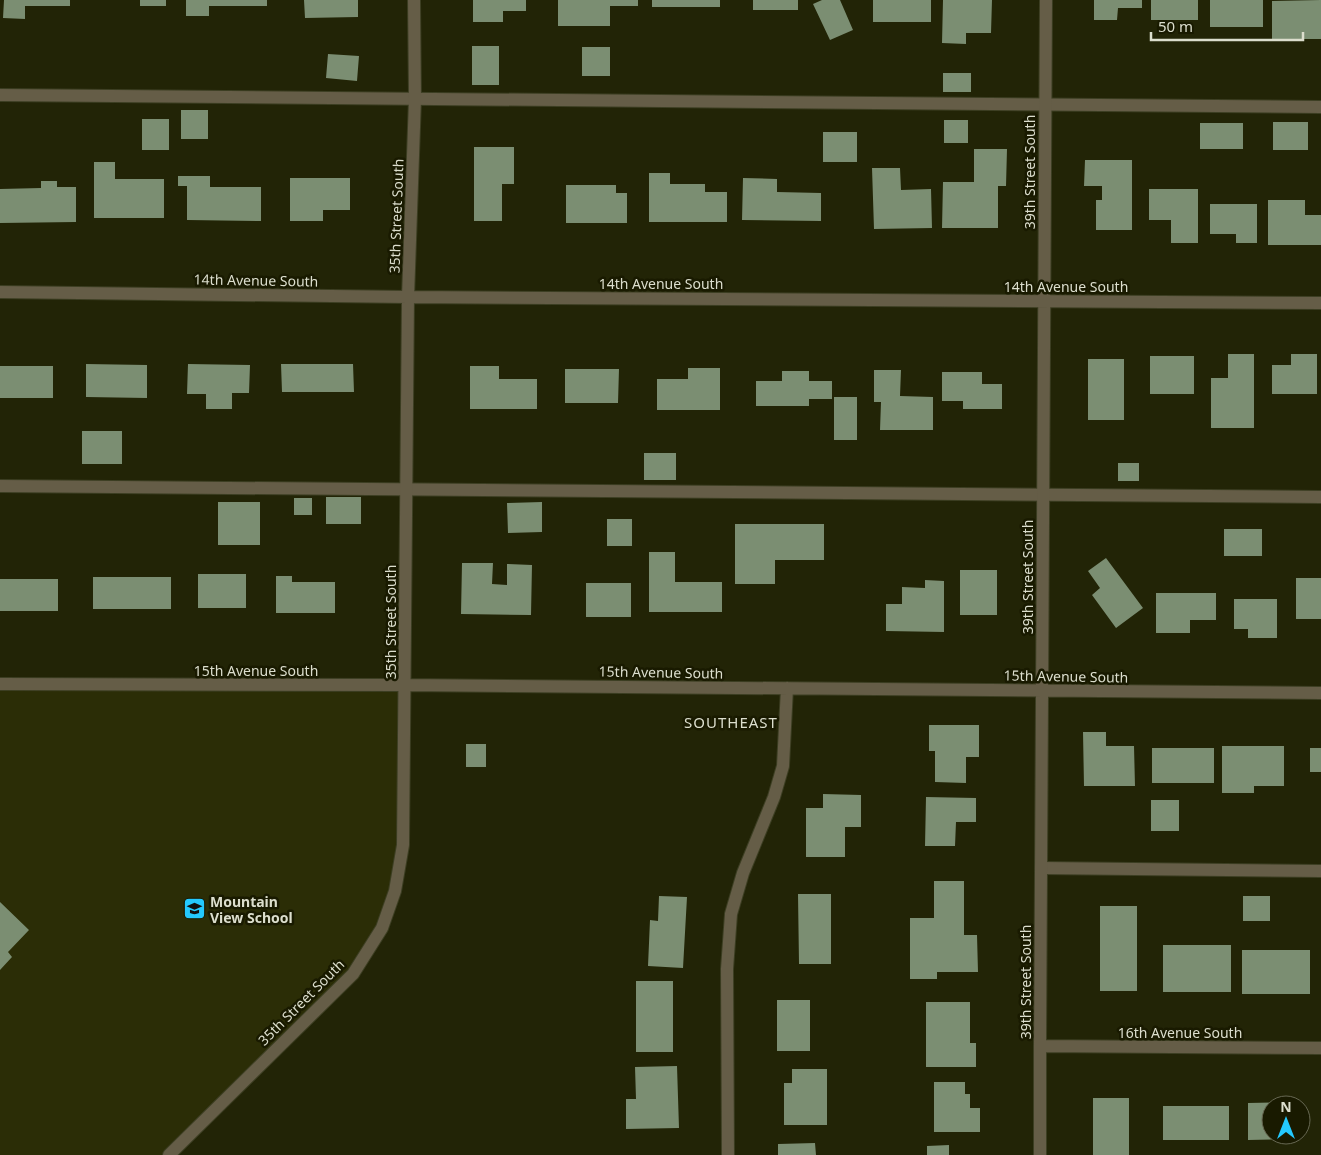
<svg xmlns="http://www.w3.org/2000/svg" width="1321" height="1155" font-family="'Noto Sans',sans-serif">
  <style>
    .built { fill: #2b2d06 }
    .building { fill: #7b8e72 }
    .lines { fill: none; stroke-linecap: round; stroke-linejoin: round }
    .service-casing { stroke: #3c3e22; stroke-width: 14 }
    .minor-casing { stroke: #3c3e22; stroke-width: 14 }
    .service { stroke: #655d47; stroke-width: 12 }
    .minor { stroke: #655d47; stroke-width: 12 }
    .labels { text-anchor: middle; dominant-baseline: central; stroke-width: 5; stroke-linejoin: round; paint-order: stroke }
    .street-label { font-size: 14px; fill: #dcdecd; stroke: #191a00 }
    .poi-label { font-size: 14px; font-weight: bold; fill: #dcdecd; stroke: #191a00; text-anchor: start }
    .neighbourhood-label { font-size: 15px; letter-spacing: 1px; fill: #dcdecd; stroke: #191a00 }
  </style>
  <rect width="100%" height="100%" fill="#222406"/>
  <path class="built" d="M 0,684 L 404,685 L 395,891 L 353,974 L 169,1155 L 0,1155 Z"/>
  <path class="building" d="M 4,0 L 70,0 L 70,6 L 25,6 L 25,19 L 3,18 Z
    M 140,0 L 166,0 L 166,6 L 140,6 Z
    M 186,0 L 267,0 L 267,6 L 209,6 L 209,16 L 186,16 Z
    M 304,0 L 358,0 L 358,17 L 305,18 Z
    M 473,0 L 526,0 L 526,11 L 503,11 L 503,22 L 473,22 Z
    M 558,0 L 638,0 L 638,6 L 610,6 L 610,26 L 558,26 Z
    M 652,0 L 720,0 L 720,7 L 652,7 Z
    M 753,0 L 798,0 L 798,10 L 753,10 Z
    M 822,0 L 840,0 L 853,30 L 830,40 L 813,4 Z
    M 873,0 L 931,0 L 931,22 L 873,22 Z
    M 943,0 L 992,0 L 991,33 L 966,33 L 966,44 L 942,43 Z
    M 1094,0 L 1142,0 L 1142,8 L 1118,8 L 1117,20 L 1094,20 Z
    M 1151,0 L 1198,0 L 1198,20 L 1151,20 Z
    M 1210,0 L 1263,0 L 1263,27 L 1210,27 Z
    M 1321,0 L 1321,39 L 1272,39 L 1272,1 Z
    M 472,46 L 499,46 L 499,85 L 472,85 Z
    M 582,47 L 610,47 L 610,76 L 582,76 Z
    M 328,54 L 359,56 L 357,81 L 326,78 Z
    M 943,73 L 971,73 L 971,92 L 943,92 Z
    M 181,110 L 208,110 L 208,139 L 181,139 Z
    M 142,119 L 169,119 L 169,150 L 142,150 Z
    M 944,120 L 968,120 L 968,143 L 944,143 Z
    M 1273,122 L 1308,122 L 1308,150 L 1273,150 Z
    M 1200,123 L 1243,123 L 1243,149 L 1200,149 Z
    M 823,132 L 857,132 L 857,162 L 823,162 Z
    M 474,147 L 514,147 L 514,184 L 502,184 L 502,221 L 474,221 Z
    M 974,149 L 1007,149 L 1006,186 L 998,186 L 998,228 L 942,228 L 943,182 L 974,182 Z
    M 1085,160 L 1132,160 L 1132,230 L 1096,230 L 1096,200 L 1102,200 L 1102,186 L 1084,186 Z
    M 94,162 L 115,162 L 115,179 L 164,179 L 164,218 L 94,218 Z
    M 872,168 L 900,168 L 901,190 L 931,189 L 932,228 L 874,229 Z
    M 649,173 L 670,173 L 670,184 L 705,184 L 705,192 L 727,192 L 727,222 L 649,222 Z
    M 178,176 L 210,176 L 210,187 L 261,187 L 261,221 L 187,220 L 187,186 L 178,186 Z
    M 290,178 L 350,178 L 350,210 L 323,210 L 323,221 L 290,221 Z
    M 743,178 L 777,179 L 777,192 L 821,193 L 821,221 L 742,220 Z
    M 41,181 L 57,181 L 57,187 L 76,187 L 76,222 L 0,223 L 0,189 L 41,188 Z
    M 566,185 L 616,185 L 616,193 L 627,193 L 627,223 L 566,223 Z
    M 1149,189 L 1198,189 L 1198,243 L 1171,243 L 1171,220 L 1149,220 Z
    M 1268,200 L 1305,200 L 1305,215 L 1321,215 L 1321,245 L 1268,245 Z
    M 1210,204 L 1257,204 L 1257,243 L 1236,243 L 1236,234 L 1210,234 Z
    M 1228,354 L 1254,354 L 1254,428 L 1211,428 L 1211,378 L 1228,378 Z
    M 1291,354 L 1317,354 L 1317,394 L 1272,394 L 1272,365 L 1291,365 Z
    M 1150,356 L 1194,356 L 1194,394 L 1150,394 Z
    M 1088,359 L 1124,359 L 1124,420 L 1088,420 Z
    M 86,364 L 147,365 L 147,398 L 86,397 Z
    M 188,364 L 250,365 L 249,393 L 232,393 L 232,409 L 206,409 L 206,394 L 187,394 Z
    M 281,364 L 353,364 L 354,392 L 282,392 Z
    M 0,366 L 53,366 L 53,398 L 0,398 Z
    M 470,366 L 499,366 L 499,379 L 537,379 L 537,409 L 470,409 Z
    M 688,368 L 720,368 L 720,410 L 657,410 L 657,379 L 688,379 Z
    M 565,369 L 619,369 L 618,403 L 565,403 Z
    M 874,370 L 901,370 L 900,396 L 933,397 L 933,430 L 880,430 L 881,402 L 874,402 Z
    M 782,371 L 809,371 L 809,381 L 832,381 L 832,399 L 809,399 L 809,406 L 756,406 L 756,381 L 782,381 Z
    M 942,372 L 982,372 L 982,384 L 1002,384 L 1002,409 L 963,409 L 963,401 L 942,401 Z
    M 834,397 L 857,397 L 857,440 L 834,440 Z
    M 82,431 L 122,431 L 122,464 L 82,464 Z
    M 644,453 L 676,453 L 676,480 L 644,480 Z
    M 1118,463 L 1139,463 L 1139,481 L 1118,481 Z
    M 326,497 L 361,497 L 361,524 L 326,524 Z
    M 294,498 L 312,498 L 312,515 L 294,515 Z
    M 218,502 L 260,502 L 260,545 L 218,545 Z
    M 542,502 L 542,532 L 508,533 L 507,503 Z
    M 607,519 L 632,519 L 632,546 L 607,546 Z
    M 735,524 L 824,524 L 824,560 L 775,560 L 775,584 L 735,584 Z
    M 1224,529 L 1262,529 L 1262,556 L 1224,556 Z
    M 649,552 L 675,552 L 675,582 L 722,582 L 722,612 L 649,612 Z
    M 1106,558 L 1143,608 L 1116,628 L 1092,595 L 1100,588 L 1088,571 Z
    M 462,563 L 493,563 L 492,584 L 507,585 L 507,564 L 532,565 L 531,615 L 461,614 Z
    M 960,570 L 997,570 L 997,615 L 960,615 Z
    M 198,574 L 246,574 L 246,608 L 198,608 Z
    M 276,576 L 292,576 L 292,582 L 335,582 L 335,613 L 276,613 Z
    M 93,577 L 171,577 L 171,609 L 93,609 Z
    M 1296,578 L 1321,578 L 1321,619 L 1296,619 Z
    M 0,579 L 58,579 L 58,611 L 0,611 Z
    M 925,580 L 944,581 L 944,632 L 886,631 L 886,604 L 902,604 L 902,587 L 925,588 Z
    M 586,583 L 631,583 L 631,617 L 586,617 Z
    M 1156,593 L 1216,593 L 1216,620 L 1190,620 L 1190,633 L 1156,633 Z
    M 1234,599 L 1277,599 L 1277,638 L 1248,638 L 1248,629 L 1234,629 Z
    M 929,725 L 979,725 L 979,757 L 966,757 L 966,783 L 935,782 L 935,751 L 929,751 Z
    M 1083,732 L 1106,732 L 1106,746 L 1134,746 L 1135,786 L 1084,786 Z
    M 466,744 L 486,744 L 486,767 L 466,767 Z
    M 1222,746 L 1284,746 L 1284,786 L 1254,786 L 1254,793 L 1222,793 Z
    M 1152,748 L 1214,748 L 1214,783 L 1152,783 Z
    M 1310,748 L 1321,748 L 1321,772 L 1310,772 Z
    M 823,794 L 861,795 L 861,827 L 845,827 L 845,857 L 806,857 L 806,808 L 823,808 Z
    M 926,797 L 976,798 L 976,822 L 956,822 L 955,846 L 925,846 Z
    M 1151,800 L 1179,800 L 1179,831 L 1151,831 Z
    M 934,881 L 964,881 L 964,935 L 977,935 L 978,972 L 937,972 L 937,979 L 910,979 L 910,918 L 934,918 Z
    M 798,894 L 831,894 L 831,964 L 799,964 Z
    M 659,896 L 687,897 L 683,968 L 648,966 L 650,920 L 658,921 Z
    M 1243,896 L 1270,896 L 1270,921 L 1243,921 Z
    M 0,902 L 29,930 L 8,952 L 12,957 L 0,970 Z
    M 1100,906 L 1137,906 L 1137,991 L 1100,991 Z
    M 1163,945 L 1231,945 L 1231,992 L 1163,992 Z
    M 1242,950 L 1310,950 L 1310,994 L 1242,994 Z
    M 636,981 L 673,981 L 673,1052 L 636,1052 Z
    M 777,1000 L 810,1000 L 810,1051 L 777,1051 Z
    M 926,1002 L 970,1002 L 970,1043 L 976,1043 L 976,1067 L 926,1067 Z
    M 677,1066 L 679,1128 L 626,1129 L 626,1099 L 636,1099 L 635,1067 Z
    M 792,1069 L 827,1069 L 827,1125 L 784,1125 L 784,1083 L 792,1083 Z
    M 934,1082 L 965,1082 L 965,1094 L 970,1094 L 970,1108 L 980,1108 L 980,1132 L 934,1132 Z
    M 1093,1098 L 1129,1098 L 1129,1155 L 1093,1155 Z
    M 1296,1102 L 1296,1105 L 1271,1105 L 1271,1135 L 1296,1135 L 1296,1139 L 1248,1140 L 1248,1103 Z
    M 1163,1106 L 1229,1106 L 1229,1140 L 1163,1140 Z
    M 815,1143 L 816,1155 L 778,1155 L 778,1144 Z
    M 949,1145 L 949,1155 L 927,1155 L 927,1146 Z"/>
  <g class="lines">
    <defs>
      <path id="service" d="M 0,95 L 1321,107
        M 0,486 L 1321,497
        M 1041,868 L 1321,871"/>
      <path id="minor" d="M 0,292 L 408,297 L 1321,303
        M 0,684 L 404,685 L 1321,693
        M 1040,1046 L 1321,1048
        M 169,1155 L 353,974 L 382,928 L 395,891 L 403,845 L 408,297 L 415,99 L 414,0
        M 728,1155 L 727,969 L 731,914 L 743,873 L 774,797 L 783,766 L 787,688
        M 1040,1155 L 1040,1046 L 1046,0"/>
    </defs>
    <use href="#service" class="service-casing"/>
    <use href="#minor" class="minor-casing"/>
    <use href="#service" class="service"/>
    <use href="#minor" class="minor"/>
  </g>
  <defs>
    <symbol id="school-square" viewBox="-11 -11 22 22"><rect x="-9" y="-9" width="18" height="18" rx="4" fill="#24c9fe" stroke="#191a00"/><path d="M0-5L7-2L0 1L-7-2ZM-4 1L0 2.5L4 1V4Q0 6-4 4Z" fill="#111"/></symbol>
  </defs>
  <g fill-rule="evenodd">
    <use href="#school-square" x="182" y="896" width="25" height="25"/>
  </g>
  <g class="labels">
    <g class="street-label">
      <text transform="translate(1029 172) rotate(-90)">39th Street South</text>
      <text transform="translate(396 216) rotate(-88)">35th Street South</text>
      <text transform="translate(256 280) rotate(1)">14th Avenue South</text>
      <text x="661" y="283">14th Avenue South</text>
      <text x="1066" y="286">14th Avenue South</text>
      <text transform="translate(1027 577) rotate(-90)">39th Street South</text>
      <text transform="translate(390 622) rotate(-90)">35th Street South</text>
      <text x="256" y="670">15th Avenue South</text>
      <text transform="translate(661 672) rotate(1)">15th Avenue South</text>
      <text transform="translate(1066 676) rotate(1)">15th Avenue South</text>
      <text transform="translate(1025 982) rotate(-90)">39th Street South</text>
      <text transform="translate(301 1002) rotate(-45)">35th Street South</text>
      <text x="1180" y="1032">16th Avenue South</text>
    </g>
    <g class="poi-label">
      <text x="210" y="901">Mountain<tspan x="210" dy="16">View School</tspan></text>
    </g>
    <g class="neighbourhood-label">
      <text x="731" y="722">SOUTHEAST</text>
    </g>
  </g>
  <g transform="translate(1286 1120)"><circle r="24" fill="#191a00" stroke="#676852"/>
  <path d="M0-4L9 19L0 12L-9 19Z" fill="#24c9fe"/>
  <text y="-8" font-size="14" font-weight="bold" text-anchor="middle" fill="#dcdecd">N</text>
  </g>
  <path d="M1151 32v8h152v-8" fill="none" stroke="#dcdecd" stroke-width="2.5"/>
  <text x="1158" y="32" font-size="15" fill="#dcdecd" stroke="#191a00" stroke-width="4" paint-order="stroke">50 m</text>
</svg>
